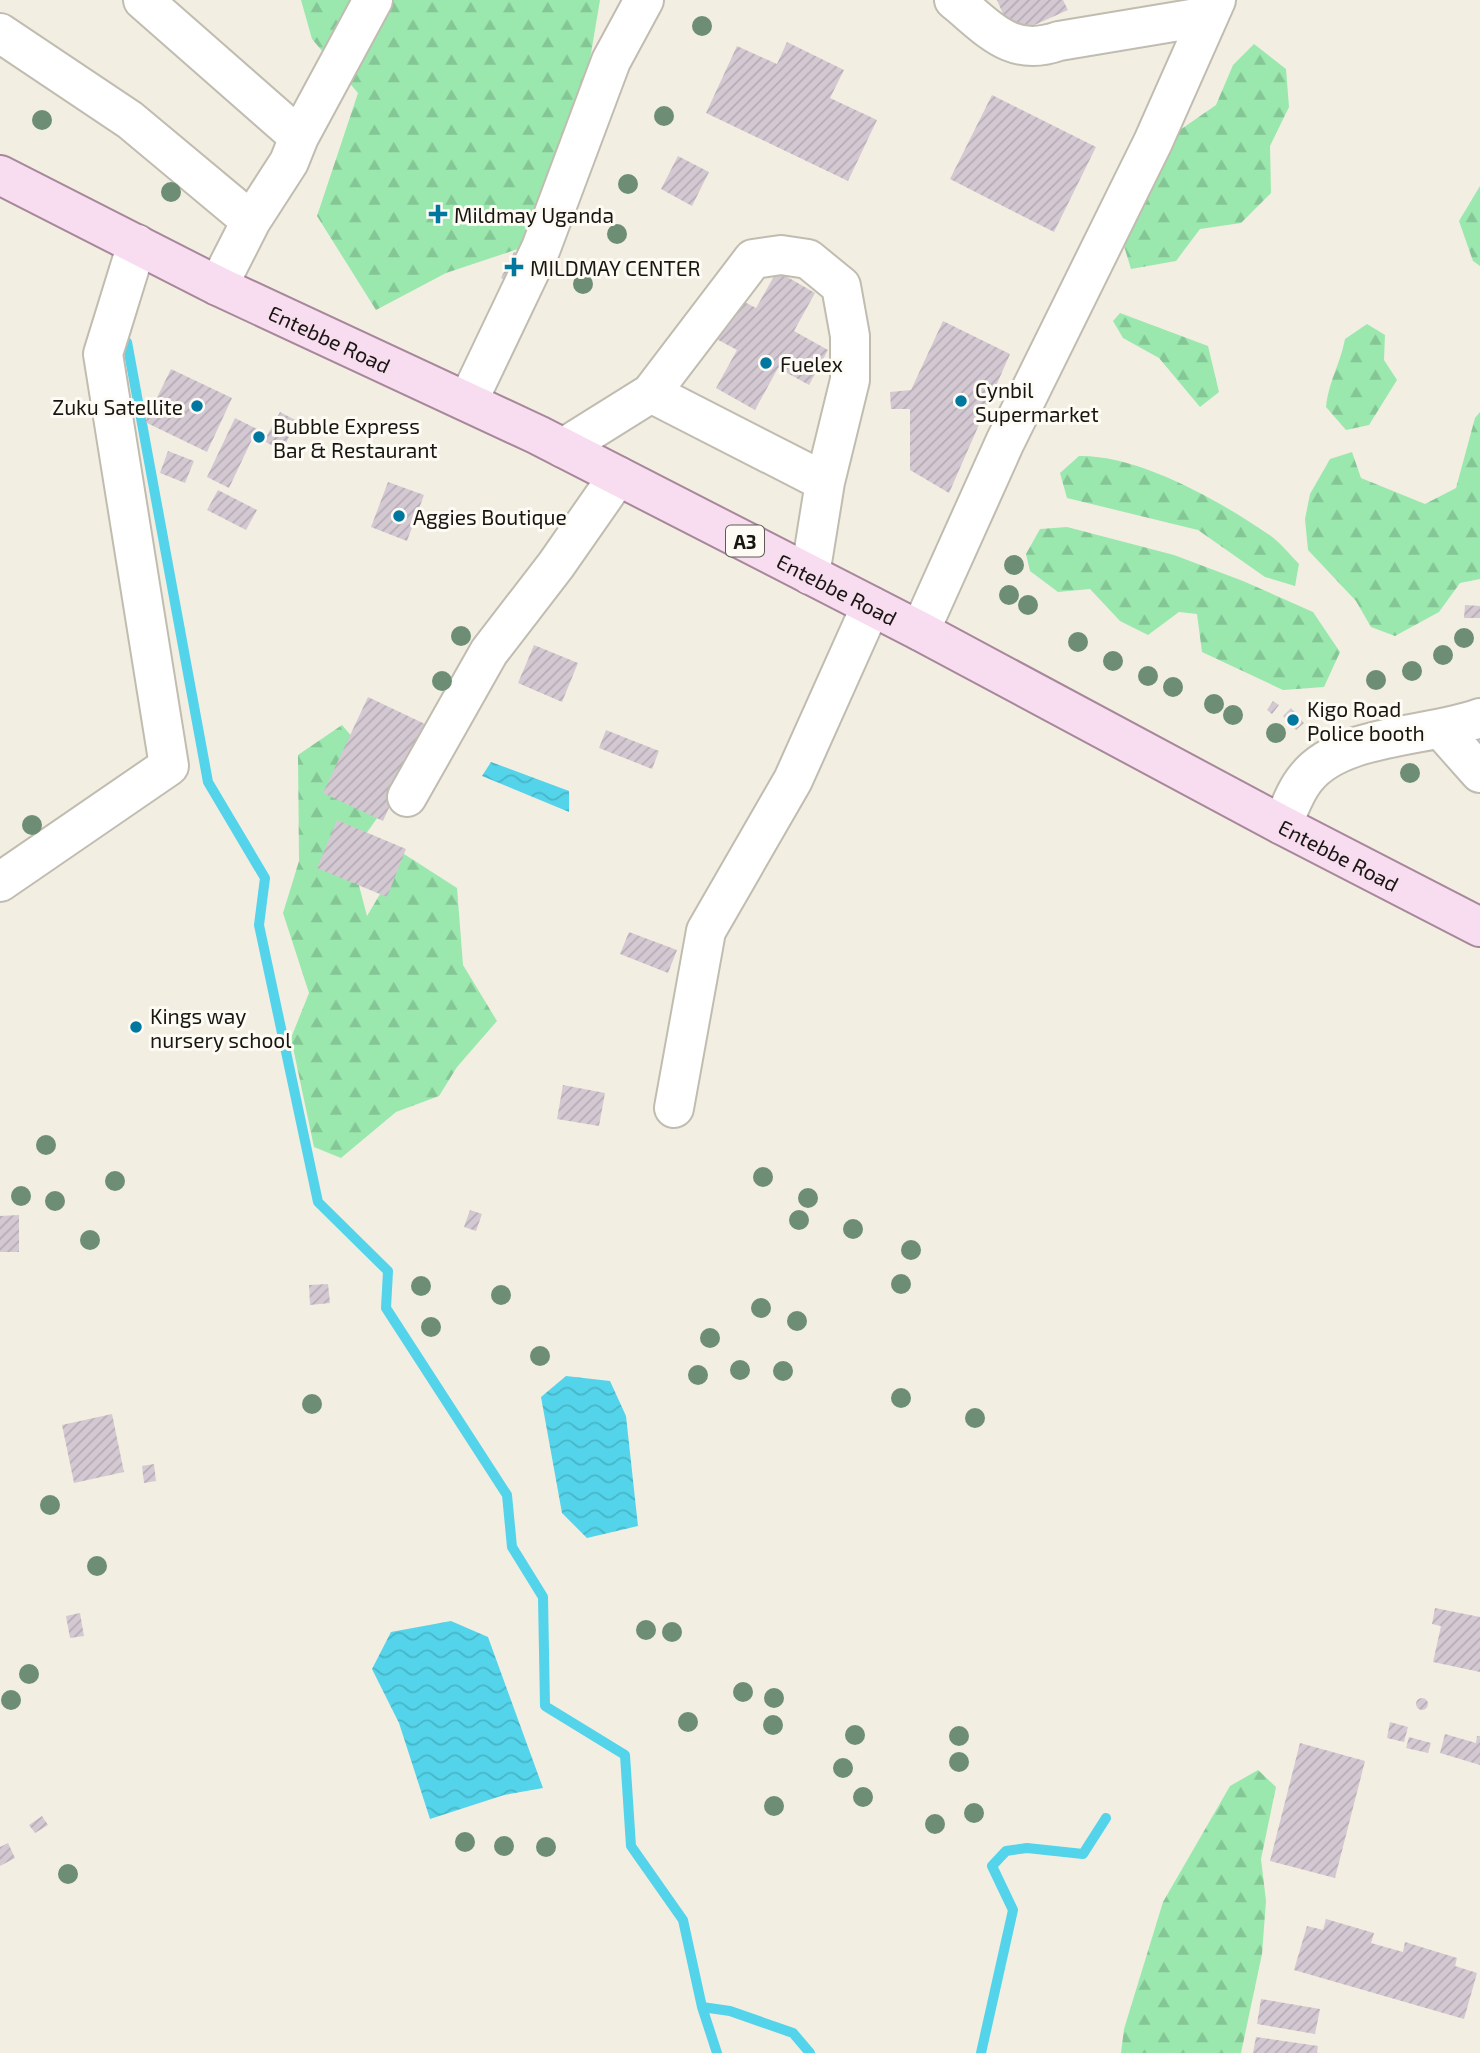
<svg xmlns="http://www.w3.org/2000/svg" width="1480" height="2053" font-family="'Exo 2',sans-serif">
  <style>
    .forest { fill: url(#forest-firs) }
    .water { fill: url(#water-waves) }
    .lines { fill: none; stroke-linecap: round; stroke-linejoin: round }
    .stream { stroke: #53d4ea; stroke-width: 10 }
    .building { fill: url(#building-hatch) }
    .minor-casing { stroke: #c0bcb0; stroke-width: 42 }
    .major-casing { stroke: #a7879a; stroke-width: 42 }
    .minor { stroke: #fff; stroke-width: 38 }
    .major { stroke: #f8dcef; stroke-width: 38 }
    .tree { fill: #6d8e75 }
    .poi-dot { fill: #00779f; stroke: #fefbf4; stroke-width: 2.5 }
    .labels { text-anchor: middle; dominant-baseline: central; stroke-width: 6; stroke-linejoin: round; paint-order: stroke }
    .shield { fill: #fefbf4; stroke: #5c5b55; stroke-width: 2 }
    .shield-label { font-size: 19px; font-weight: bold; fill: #171611 }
    .poi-label { font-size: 21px; fill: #171611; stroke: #fefbf4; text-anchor: start }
    .street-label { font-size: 21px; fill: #171611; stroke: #fefbf4 }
  </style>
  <defs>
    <pattern id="forest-firs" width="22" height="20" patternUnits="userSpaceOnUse" patternTransform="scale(1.75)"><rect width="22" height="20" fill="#9ae8ae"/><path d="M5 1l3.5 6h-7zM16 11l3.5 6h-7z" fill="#84c695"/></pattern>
    <pattern id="water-waves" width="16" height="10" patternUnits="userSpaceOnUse" patternTransform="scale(1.75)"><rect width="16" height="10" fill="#53d4ea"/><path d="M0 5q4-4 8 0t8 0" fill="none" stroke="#48b5c8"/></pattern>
    <pattern id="building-hatch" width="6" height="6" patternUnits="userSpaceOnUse" patternTransform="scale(1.75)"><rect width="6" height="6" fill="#d4c9d3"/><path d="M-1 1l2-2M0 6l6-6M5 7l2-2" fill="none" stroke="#b5acb4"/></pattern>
  </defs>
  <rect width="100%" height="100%" fill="#f3eee2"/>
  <path class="forest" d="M 301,0 L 600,0 L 585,89 L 536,243 L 446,273 L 376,310 L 317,216 L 358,93 L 312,39 Z
    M 1254,44 L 1286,69 L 1289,107 L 1270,146 L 1271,193 L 1241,223 L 1200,229 L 1176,261 L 1131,269 L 1121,236 L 1154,164 L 1180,130 L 1216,105 L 1233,65 Z
    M 1480,186 L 1480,266 L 1473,261 L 1459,221 Z
    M 1120,313 L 1208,346 L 1219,392 L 1200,407 L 1159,358 L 1123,338 L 1113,321 Z
    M 1367,324 L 1385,335 L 1384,360 L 1397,380 L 1369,425 L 1346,430 L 1326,407 C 1329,380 1340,365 1345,339 Z
    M 1480,412 L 1480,579 L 1460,583 L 1439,612 L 1395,636 L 1371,627 L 1356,601 L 1308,550 L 1305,519 L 1310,494 L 1330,459 L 1352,452 L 1361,478 L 1425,504 L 1456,488 L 1475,418 Z
    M 1079,456 C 1139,455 1218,500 1268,534 C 1279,541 1289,554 1299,564 L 1295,586 L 1265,577 L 1198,530 L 1067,498 L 1060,473 Z
    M 1067,527 L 1174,555 L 1243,581 L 1313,612 L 1340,652 L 1324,687 L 1283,690 L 1202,652 L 1197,614 L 1179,612 L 1148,635 L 1120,621 L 1090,589 L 1058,592 L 1030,571 L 1026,554 L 1040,529 Z
    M 342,725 L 397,790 L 351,855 L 367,916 L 404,854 L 457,888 L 463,965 L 497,1021 L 457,1067 L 439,1096 L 396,1112 L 341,1158 L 314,1147 L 291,1038 L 309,993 L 283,913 L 299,861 L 298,755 Z
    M 1258,1770 L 1276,1787 L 1261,1859 L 1266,1901 L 1262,1954 L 1241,2053 L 1121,2053 L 1124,2029 L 1163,1902 L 1230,1786 Z"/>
  <path class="water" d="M 491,762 L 569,791 L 569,812 L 482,776 Z
    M 566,1376 L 610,1381 L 626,1416 L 638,1526 L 587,1538 L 562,1513 L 541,1397 Z
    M 451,1621 L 488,1637 L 543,1788 L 504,1795 L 430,1819 L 399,1723 L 372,1669 L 391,1632 Z"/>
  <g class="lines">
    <path class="stream" d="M 127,342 L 208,782 L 265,878 L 259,925 L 318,1202 L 388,1271 L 386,1308 L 507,1495 L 512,1547 L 543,1597 L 545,1706 L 625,1755 L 631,1846 L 683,1920 L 702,2007 L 730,2011 L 793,2033 L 810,2053
      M 702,2007 L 717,2053
      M 981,2053 L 1013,1910 L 992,1866 L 1006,1851 L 1027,1848 L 1083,1854 L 1106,1818"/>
  </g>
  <path class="building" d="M 997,0 L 1063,0 L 1068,10 L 1012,35 Z
    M 787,42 L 844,70 L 830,98 L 877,120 L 848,181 L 706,113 L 737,46 L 777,64 Z
    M 992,95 L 1096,147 L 1054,232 L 950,179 Z
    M 678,156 L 709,172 L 692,206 L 661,189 Z
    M 514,252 L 532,262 L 518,287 L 501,278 Z
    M 777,271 L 815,293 L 794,331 L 828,350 L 809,385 L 778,368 L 755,410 L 716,388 L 737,350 L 711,336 L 733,296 L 756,308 Z
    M 943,321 L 1010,354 L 949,493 L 910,470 L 910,409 L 891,409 L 890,392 L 911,390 Z
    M 171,369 L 232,398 L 207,452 L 145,422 Z
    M 280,412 L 297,421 L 282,451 L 264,441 Z
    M 235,418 L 257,429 L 229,488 L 207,477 Z
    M 168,451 L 194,461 L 185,483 L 160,473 Z
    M 388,482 L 424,495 L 407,541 L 371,527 Z
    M 218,490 L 257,510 L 246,530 L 207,510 Z
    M 1465,605 L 1480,606 L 1480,618 L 1464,618 Z
    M 534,645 L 578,663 L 562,702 L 518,683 Z
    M 368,697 L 427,725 L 383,821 L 323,793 Z
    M 1273,701 L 1279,705 L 1272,714 L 1267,710 Z
    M 1291,708 L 1304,723 L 1296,730 L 1283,716 Z
    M 606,730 L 659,751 L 652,769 L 599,748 Z
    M 337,820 L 406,849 L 387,897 L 317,868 Z
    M 629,932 L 677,950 L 668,973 L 620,954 Z
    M 563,1085 L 605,1093 L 599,1126 L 557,1119 Z
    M 470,1210 L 482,1214 L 476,1231 L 464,1227 Z
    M 19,1215 L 19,1252 L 0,1252 L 0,1216 Z
    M 328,1284 L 330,1303 L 310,1305 L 309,1285 Z
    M 112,1414 L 124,1472 L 74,1483 L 62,1425 Z
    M 154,1464 L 156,1481 L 144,1483 L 142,1466 Z
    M 1435,1608 L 1480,1617 L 1480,1672 L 1433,1662 L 1441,1626 L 1432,1624 Z
    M 80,1613 L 84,1636 L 70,1638 L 66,1616 Z
    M1416 1704a6 6 0 1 1 12 0a6 6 0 1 1-12 0Z
    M 1390,1722 L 1408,1727 L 1404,1742 L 1387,1738 Z
    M 1445,1734 L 1476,1743 L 1477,1736 L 1480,1736 L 1480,1765 L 1440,1753 Z
    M 1409,1737 L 1431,1743 L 1428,1753 L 1406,1748 Z
    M 1300,1743 L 1365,1761 L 1335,1878 L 1270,1861 Z
    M 42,1816 L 48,1825 L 35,1833 L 29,1825 Z
    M 8,1843 L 15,1858 L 0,1866 L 0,1847 Z
    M 1326,1919 L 1374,1933 L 1371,1943 L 1403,1952 L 1405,1942 L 1457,1958 L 1455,1966 L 1477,1973 L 1464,2019 L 1294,1970 L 1307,1926 L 1323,1930 Z
    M 1261,1999 L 1320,2009 L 1315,2034 L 1257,2024 Z
    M 1256,2037 L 1318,2046 L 1317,2053 L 1253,2053 Z"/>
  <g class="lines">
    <defs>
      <path id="minor" d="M 143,0 L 299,137 L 289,162 L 251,221 L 218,286
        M 954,0 C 990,29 1011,58 1059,41 L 1209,16
        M 0,33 L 130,120 L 251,221
        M 299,137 L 373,0
        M 651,393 L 753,259 L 781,255 L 808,259 L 841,286 L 850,336 L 850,380 L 825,482
        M 468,401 L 541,248 L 611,61 L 644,0
        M 563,448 L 651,393 L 825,482 L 810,575
        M 920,631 L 1005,442 L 1153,142 L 1216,0
        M 1441,729 L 1480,773
        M 407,797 L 489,652 L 556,565 L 618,476
        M 1282,825 C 1289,810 1295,791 1306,778 C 1340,734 1429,737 1480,718
        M 0,882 L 169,766 L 103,354 L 137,244
        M 674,1108 L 706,931 L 793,780 L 871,606"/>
      <g id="major">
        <path id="s1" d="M 0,175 L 218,286 L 538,435 L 920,631 L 1282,825 L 1480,927"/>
      </g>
    </defs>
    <use href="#minor" class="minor-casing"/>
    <use href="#major" class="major-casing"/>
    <use href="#minor" class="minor"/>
    <use href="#major" class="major"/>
  </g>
  <g class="tree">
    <circle cx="702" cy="26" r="10"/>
    <circle cx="664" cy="116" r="10"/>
    <circle cx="42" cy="120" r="10"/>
    <circle cx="628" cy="184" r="10"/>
    <circle cx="171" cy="192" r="10"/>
    <circle cx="617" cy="234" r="10"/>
    <circle cx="583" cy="284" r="10"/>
    <circle cx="1014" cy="565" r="10"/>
    <circle cx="1009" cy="595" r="10"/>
    <circle cx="1028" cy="605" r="10"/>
    <circle cx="461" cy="636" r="10"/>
    <circle cx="1464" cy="638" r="10"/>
    <circle cx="1078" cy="642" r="10"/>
    <circle cx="1443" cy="655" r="10"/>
    <circle cx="1113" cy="661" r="10"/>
    <circle cx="1412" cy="671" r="10"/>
    <circle cx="1148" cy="676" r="10"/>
    <circle cx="1376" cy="680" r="10"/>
    <circle cx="442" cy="681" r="10"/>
    <circle cx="1173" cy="687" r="10"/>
    <circle cx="1214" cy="704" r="10"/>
    <circle cx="1233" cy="715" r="10"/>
    <circle cx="1276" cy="733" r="10"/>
    <circle cx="1410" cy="773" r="10"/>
    <circle cx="32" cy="825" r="10"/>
    <circle cx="46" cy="1145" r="10"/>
    <circle cx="763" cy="1177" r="10"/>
    <circle cx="115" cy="1181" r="10"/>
    <circle cx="21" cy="1196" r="10"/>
    <circle cx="808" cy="1198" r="10"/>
    <circle cx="55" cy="1201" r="10"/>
    <circle cx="799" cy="1220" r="10"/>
    <circle cx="853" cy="1229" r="10"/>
    <circle cx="90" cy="1240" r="10"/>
    <circle cx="911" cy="1250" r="10"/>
    <circle cx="901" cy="1284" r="10"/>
    <circle cx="421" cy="1286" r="10"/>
    <circle cx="501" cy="1295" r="10"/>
    <circle cx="761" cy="1308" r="10"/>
    <circle cx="797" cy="1321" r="10"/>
    <circle cx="431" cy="1327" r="10"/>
    <circle cx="710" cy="1338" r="10"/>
    <circle cx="540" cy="1356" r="10"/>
    <circle cx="740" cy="1370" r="10"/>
    <circle cx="783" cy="1371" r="10"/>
    <circle cx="698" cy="1375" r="10"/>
    <circle cx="901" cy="1398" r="10"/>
    <circle cx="312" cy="1404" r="10"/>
    <circle cx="975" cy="1418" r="10"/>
    <circle cx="50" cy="1505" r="10"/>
    <circle cx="97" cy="1566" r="10"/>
    <circle cx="646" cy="1630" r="10"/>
    <circle cx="672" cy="1632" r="10"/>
    <circle cx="29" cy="1674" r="10"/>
    <circle cx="743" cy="1692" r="10"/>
    <circle cx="774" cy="1698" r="10"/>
    <circle cx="11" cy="1700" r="10"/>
    <circle cx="688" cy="1722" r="10"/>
    <circle cx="773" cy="1725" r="10"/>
    <circle cx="855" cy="1735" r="10"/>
    <circle cx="959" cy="1736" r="10"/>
    <circle cx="959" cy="1762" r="10"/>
    <circle cx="843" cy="1768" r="10"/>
    <circle cx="863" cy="1797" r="10"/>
    <circle cx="774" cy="1806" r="10"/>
    <circle cx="974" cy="1813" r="10"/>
    <circle cx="935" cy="1824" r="10"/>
    <circle cx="465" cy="1842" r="10"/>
    <circle cx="504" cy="1846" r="10"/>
    <circle cx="546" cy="1847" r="10"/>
    <circle cx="68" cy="1874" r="10"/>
  </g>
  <g class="poi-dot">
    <path d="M434.5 203.5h7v7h7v7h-7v7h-7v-7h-7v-7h7z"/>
    <path d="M510.5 256.5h7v7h7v7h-7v7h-7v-7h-7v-7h7z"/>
    <circle cx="766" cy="363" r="7"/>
    <circle cx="961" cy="401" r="7"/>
    <circle cx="197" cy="406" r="7"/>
    <circle cx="259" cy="437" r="7"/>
    <circle cx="399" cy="516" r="7"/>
    <circle cx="1293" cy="720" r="7"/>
    <circle cx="136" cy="1027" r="7"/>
  </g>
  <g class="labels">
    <rect class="shield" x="726" y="525.5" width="38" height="31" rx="5"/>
    <g class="shield-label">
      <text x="745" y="541">A3</text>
    </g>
    <g class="poi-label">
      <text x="454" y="214">Mildmay Uganda</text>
      <text x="530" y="267">MILDMAY CENTER</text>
      <text x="780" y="363">Fuelex</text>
      <text x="975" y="389">Cynbil<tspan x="975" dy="24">Supermarket</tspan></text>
      <text x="183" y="406" text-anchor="end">Zuku Satellite</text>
      <text x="273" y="425">Bubble Express<tspan x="273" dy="24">Bar &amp; Restaurant</tspan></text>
      <text x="413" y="516">Aggies Boutique</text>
      <text x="1307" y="708">Kigo Road<tspan x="1307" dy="24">Police booth</tspan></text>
      <text x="150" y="1015">Kings way<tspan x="150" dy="24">nursery school</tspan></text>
    </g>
    <g class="street-label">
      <text stroke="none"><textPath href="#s1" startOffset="368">Entebbe Road</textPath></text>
      <text stroke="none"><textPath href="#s1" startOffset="934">Entebbe Road</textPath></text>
      <text stroke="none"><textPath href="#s1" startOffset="1502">Entebbe Road</textPath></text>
    </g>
  </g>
</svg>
